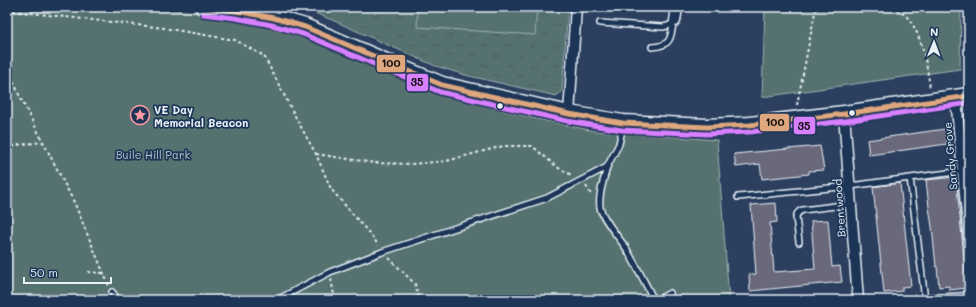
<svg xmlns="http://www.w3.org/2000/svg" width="976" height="307" font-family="Mali,sans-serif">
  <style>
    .grass { fill: url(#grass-tufts); stroke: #9fb2b4 }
    .park { fill: #567270; stroke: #9fb2b4 }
    .building { fill: #6a697b; stroke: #e8f1f8 }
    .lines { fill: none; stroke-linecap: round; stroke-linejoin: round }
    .lane-casing { stroke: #e8f1f8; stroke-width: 8 }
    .street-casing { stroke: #e8f1f8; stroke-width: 13 }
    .primary-casing { stroke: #e8f1f8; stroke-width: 19 }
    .path { stroke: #e8f1f8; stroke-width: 2; stroke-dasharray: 3 3; stroke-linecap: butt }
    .lane { stroke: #1d3557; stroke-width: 5 }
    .street { stroke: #1d3557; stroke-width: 10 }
    .primary { stroke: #1d3557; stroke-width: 16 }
    .bus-1-casing { stroke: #1d3557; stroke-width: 8 }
    .bus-2-casing { stroke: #1d3557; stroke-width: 8 }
    .bus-1 { stroke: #dfa77e; stroke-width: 5 }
    .bus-2 { stroke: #d880ff; stroke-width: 5 }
    .bus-dot { fill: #e8f1f8; stroke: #1d3557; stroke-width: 1.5 }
    .labels { text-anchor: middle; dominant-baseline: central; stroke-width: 3.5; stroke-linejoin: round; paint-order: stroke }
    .poi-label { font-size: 11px; font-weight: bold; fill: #e8f1f8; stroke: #1d3557; text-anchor: start }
    .park-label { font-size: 11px; fill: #b5c5c8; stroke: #1d3557 }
    .street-label { font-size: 11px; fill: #e8f1f8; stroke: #1d3557 }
    .line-badge { stroke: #1d3557; stroke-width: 1.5 }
    .pale-badge-label { font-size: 11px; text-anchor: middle; font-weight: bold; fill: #111 }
  </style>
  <defs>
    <pattern id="grass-tufts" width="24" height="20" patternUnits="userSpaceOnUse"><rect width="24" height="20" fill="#567270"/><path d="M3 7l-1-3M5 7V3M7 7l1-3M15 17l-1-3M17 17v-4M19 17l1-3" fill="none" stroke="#4d5b5b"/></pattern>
  </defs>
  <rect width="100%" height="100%" fill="#2c3f5e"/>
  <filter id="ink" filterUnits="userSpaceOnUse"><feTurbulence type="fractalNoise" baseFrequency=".025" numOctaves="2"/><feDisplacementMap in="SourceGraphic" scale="8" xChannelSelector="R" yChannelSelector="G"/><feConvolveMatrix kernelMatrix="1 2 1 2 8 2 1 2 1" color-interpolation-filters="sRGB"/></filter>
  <g filter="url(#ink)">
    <path class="grass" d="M 300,7 L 568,7 L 562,92 L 556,96 L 465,75 L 433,65 L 332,20 Z"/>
    <path class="park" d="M 7,7 L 151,7 L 271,22 L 450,97 L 537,119 L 595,131 L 717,140 L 729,300 L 7,300 Z
      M 418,7 L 537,7 L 535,35 L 417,27 Z
      M 765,7 L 961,7 L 960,69 L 762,97 Z"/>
    <path class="building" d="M 945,129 L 947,144 L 869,155 L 867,140 Z
      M 820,146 L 824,170 L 809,171 L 809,174 L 762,179 L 760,164 L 736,167 L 734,154 Z
      M 956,177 L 967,288 L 949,290 L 949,286 L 939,287 L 937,267 L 936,267 L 932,227 L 929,207 L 926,180 Z
      M 900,183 L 911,286 L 902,287 L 902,291 L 884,293 L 873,187 Z
      M 776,203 L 777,222 L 770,223 L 774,272 L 815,269 L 811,221 L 828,220 L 832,267 L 840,266 L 842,282 L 750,291 L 749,275 L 756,274 L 751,205 Z"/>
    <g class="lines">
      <defs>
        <path id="lane" d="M 600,23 L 663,27 C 668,26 672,25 675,21
          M 652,47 C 670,46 671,39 673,24
          M 607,167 C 604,180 598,194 600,207 C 601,217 620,239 626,248 C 636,265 645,283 654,300
          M 910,178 L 925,300
          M 738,197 L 850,186 L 963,171
          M 799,242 L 796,217 C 797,213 799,211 803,210 L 851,204
          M 112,292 L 118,300
          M 277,300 L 330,272 L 382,252 L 547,198 L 607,167 L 619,144 L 623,125
          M 657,300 L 670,293"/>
        <path id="street" d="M 675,21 L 677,7
          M 956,98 L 969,237
          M 569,114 L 576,7
          M 844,114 L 858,300
          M 931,300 L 969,298"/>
        <path id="primary" d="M 204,7 L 236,11 L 274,18 L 305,27 L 391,64 L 442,85 L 569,114 L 623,123 L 707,127 L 750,125 L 844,114 L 969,96"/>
      </defs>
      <use href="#lane" class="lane-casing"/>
      <use href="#street" class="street-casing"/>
      <use href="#primary" class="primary-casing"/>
      <path class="path" d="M 891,7 C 896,9 902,11 905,15 C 922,31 927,66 930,88
        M 7,12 L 12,11 L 164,28 L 235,40 L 264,56 L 297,120 L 316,154 L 331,189 L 375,240 L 378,246
        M 7,65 L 20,97 L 74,202 L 109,286
        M 797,105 L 816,7
        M 7,150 L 17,145 L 43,142
        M 316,154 L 375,163 L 410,164 L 446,161 L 503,146 L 532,146 L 557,167 L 573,176
        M 586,186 L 592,196
        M 389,258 L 415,284 L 419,300
        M 88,272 L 104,273
        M 331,279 L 335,300"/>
      <use href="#lane" class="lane"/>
      <use href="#street" class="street"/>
      <use href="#primary" class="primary"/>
      <defs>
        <path id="bus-1" d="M 204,7 L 236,11 L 274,18 L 305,27 L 442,85 L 569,114 L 623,123 L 707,127 L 750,125 L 844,114 L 969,96"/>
        <path id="bus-2" d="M 203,14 L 235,18 L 272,25 L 303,34 L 440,92 L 567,121 L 622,130 L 707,134 L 750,132 L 845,121 L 969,103"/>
      </defs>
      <use href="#bus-1" class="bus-1-casing"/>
      <use href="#bus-2" class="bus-2-casing"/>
      <use href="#bus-1" class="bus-1"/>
      <use href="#bus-2" class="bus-2"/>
    </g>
  </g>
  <defs>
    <symbol id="sight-ring" viewBox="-11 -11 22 22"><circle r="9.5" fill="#1d3557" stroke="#ff9aa2" stroke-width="1.5"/><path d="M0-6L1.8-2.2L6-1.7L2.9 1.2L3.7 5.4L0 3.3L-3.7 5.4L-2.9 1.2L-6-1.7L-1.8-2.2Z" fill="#ff9aa2"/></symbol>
  </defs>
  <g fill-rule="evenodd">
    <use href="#sight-ring" x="129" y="104" width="22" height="22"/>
  </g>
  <g class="bus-dot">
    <circle cx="500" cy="106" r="3.5"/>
    <circle cx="852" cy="113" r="3.5"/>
  </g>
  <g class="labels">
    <g class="poi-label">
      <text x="154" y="109">VE Day<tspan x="154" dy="13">Memorial Beacon</tspan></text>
    </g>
    <g class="park-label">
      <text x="153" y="154">Buile Hill Park</text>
    </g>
    <g class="street-label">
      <text transform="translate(950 156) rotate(-95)">Sandy Grove</text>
      <text transform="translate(839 208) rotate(-94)">Brentwood</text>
    </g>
  </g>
  <g class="line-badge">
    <rect x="376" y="54" width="30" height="19" rx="4" fill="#dfa77e"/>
    <rect x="406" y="73" width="23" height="19" rx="4" fill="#d880ff"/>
    <rect x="759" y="113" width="31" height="19" rx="4" fill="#dfa77e"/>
    <rect x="793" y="116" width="23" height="19" rx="4" fill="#d880ff"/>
  </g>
  <g class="pale-badge-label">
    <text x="391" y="67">100</text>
    <text x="417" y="86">35</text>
    <text x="775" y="126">100</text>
    <text x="804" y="130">35</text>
  </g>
  <rect width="976" height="307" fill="none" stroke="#1d3557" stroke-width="24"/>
  <rect x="12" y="12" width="952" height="283" fill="none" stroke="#e8f1f8" stroke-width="1.5" filter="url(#ink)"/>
  <g transform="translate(934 42) rotate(1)" stroke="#1d3557" stroke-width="3" paint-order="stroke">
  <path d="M0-3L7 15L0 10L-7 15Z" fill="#e8f1f8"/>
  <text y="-6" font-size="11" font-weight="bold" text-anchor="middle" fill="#e8f1f8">N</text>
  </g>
  <path d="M24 277v6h87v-6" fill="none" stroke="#e8f1f8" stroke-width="2"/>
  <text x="30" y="277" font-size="12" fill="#e8f1f8" stroke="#1d3557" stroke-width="3" paint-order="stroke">50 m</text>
</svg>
